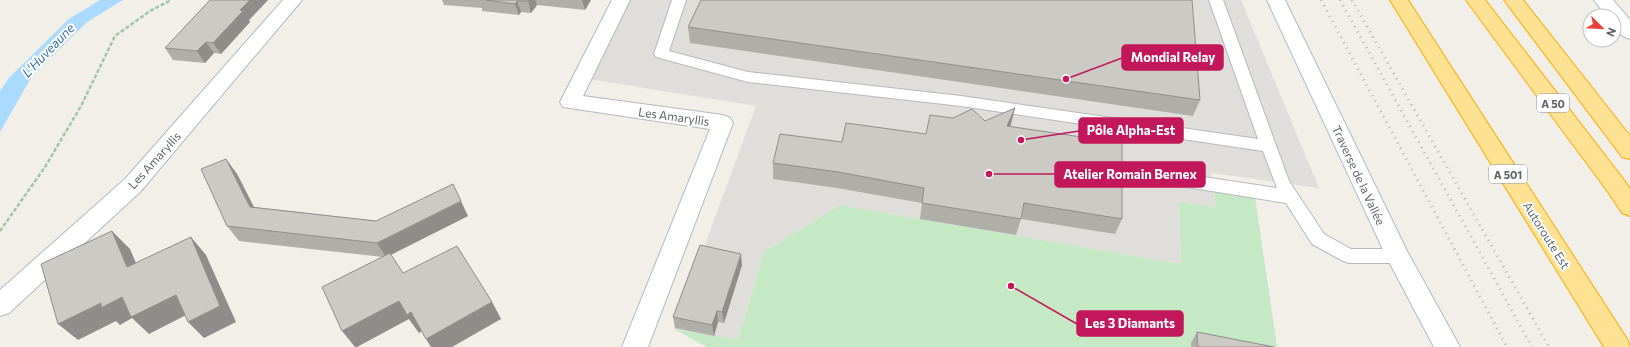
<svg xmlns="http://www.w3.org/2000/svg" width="1630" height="347" font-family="Commissioner,sans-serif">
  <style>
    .industrial { fill: #e0deda }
    .green { fill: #c5e8c5 }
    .water { fill: #aadaff }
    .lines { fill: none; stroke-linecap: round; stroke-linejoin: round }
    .service-casing { stroke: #b5b8bc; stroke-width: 2 }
    .minor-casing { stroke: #b5b8bc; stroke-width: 2 }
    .tertiary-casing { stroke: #b5b8bc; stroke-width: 2 }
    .secondary-casing { stroke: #b6babf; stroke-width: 2 }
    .motorway-casing { stroke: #f9ab00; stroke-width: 2 }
    .path { stroke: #9cc7a9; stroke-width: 2.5; stroke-dasharray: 4 2; stroke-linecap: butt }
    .service { fill: #fff; fill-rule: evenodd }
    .minor { fill: #fff; fill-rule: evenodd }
    .tertiary { fill: #fff; fill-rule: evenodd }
    .secondary { fill: #fff; fill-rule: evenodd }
    .motorway { fill: #fde293; fill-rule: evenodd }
    .rail { stroke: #b6b7b8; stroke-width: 3; stroke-dasharray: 1 5; stroke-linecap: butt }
    .wall { fill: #afaea9 }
    .shaded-wall { fill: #8f8d8a }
    .building { fill: #cccac5; stroke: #8f8d8a }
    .labels { text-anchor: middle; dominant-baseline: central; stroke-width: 4; stroke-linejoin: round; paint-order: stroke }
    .shield { fill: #fff; stroke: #8f9295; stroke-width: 1 }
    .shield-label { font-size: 11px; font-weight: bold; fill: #5f6368 }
    .street-label { font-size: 12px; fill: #5f6368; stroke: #fff }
    .water-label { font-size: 13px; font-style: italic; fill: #4174aa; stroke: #fff }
    .leader { fill: none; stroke: #c2185b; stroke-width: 1.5 }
    .callout-dot { fill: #c2185b; stroke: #fff; stroke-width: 1.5 }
    .callout { fill: #c2185b; stroke: #c2185b; stroke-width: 1.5 }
    .callout-label { font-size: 13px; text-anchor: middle; font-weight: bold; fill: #fff }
  </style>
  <rect width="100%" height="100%" fill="#f1efe8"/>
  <path class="industrial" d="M 630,0 L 1241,0 L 1319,188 L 1211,173 L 1216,207 L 1179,202 L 1181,264 L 840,205 L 764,252 L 738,340 L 674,329 L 756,106 L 588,79 Z"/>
  <path class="green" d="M 1214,191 L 1255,197 L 1277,347 L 1211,347 L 1191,343 L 1191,347 L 707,347 L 674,329 L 738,340 L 764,252 L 840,205 L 1181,264 L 1179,202 L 1216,207 Z"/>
  <path class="water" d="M 100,0 L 123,0 L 87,22 L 32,76 L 0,132 L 0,91 L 9,78 L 69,19 Z"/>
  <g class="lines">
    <defs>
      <path id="service" d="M 672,0 L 686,0 L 669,51 L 748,72 L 961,96 L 1258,139 L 1209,0 L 1223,0 L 1289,181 L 1324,234 L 1351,249 L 1398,249 L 1404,251 L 1407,256 L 1404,261 L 1398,263 L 1349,263 L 1343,261 L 1312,244 L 1286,203 L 1137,179 L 1131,177 L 1129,173 L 1131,169 L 1137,167 L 1277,188 L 1263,151 L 961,106 L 748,82 L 656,57 L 654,54 Z"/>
      <path id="minor" d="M 283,0 L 302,0 L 141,191 L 9,313 L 0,316 L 0,290 L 125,179 Z
        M 612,0 L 630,0 L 583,96 L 723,115 L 730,118 L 733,123 L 648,347 L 622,347 L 710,129 L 563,107 L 560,102 Z"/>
      <path id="tertiary" d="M 1267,0 L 1285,0 L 1407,251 L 1460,347 L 1434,347 L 1386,256 Z"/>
      <path id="secondary" d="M 1594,0 L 1613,0 L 1630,20 L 1630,39 C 1618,36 1614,27 1614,16 L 1606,16 Z"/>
      <path id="motorway" d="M 1390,0 L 1408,0 L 1627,339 L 1630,347 L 1604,347 Z
        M 1466,0 L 1485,0 L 1624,180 L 1630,189 L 1630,216 L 1622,213 L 1608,192 Z
        M 1504,0 L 1523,0 L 1630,136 L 1630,159 L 1622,157 Z"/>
    </defs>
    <use href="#service" class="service-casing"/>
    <use href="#minor" class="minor-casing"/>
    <use href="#tertiary" class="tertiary-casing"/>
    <use href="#secondary" class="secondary-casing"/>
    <use href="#motorway" class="motorway-casing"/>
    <path class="path" d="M 0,231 L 45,167 L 81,106 L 115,36 L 150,11 L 171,0"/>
    <use href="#service" class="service"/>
    <use href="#minor" class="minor"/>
    <use href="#tertiary" class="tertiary"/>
    <use href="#secondary" class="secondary"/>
    <use href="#motorway" class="motorway"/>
    <path class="rail" d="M 1321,0 L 1507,347
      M 1340,0 L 1532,347
      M 1352,0 L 1549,347"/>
  </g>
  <path class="wall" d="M 210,0 L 268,0 L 249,20 L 250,22 L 221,54 L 214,53 L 205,63 L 173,60 L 165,48 Z
    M 442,0 L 591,0 L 585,10 L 537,5 L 531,13 L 521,12 L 519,15 L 482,11 L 482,8 L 444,5 Z
    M 688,27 L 1200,100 L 1193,116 L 690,43 Z
    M 953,118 L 1011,124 L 1010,126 L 1122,219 L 1115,234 L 1021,219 L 1016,235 L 920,219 L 922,203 L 837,188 L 773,179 L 773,163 L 842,142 L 926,134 Z
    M 226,159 L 237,174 L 254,207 L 376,221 L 468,216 L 391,255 L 403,273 L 492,302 L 501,319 L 421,331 L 419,333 L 409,319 L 383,257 L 239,241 L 227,226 Z
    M 742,265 L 724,323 L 718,322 L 714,336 L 675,328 L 673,317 Z
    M 1197,332 L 1274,347 L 1191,347 L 1191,343 Z"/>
  <path class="shaded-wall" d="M 250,0 L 268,0 L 249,20 L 250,22 L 221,54 L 213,43 L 240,10 Z
    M 529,0 L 535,0 L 537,5 L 531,13 L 528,1 Z
    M 582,0 L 591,0 L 585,10 Z
    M 517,1 L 521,12 L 519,15 L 515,4 Z
    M 206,42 L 214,53 L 205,63 L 197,51 Z
    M 1015,108 L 1011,124 L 1003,142 L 1007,126 Z
    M 226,159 L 237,174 L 261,221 L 250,207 Z
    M 461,201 L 468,216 L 386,257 L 377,243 Z
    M 112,231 L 130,249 L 145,284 L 127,267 Z
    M 191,237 L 206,255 L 236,322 L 204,338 L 188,322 Z
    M 741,254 L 742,265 L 724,323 L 722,312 Z
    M 176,295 L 192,312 L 149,334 L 132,318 L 120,325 L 116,321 L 78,340 L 58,324 L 101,303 L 122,297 Z
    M 399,301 L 411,312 L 423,330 L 419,333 L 409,319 L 357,347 L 355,347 L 342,331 Z
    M 492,302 L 501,319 L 452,347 L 431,347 L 426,339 Z
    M 717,311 L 718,322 L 714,336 L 712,325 Z"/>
  <path class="building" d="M 210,0 L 250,0 L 240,10 L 243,11 L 213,43 L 206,42 L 197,51 L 165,48 Z
    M 486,0 L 529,0 L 528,1 L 517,1 L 515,4 Z
    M 701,0 L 1192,0 L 1200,100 L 688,27 Z
    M 1015,108 L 1007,126 L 1122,143 L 1122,219 L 1024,203 L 1021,219 L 922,203 L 924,188 L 838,172 L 773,163 L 780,134 L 842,142 L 846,123 L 926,134 L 930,115 L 953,118 L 972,109 L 985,121 Z
    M 226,159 L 250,207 L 376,221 L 453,184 L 461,201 L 377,243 L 227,226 L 201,169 Z
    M 112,231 L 127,267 L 191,237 L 220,306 L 188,322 L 176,295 L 131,317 L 122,297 L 101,308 L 101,303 L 58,324 L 41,264 Z
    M 700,245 L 741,254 L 722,312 L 717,311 L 712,325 L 673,317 Z
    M 457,246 L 492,302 L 426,339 L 411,312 L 407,315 L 399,301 L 342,331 L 322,287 L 390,253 L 403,273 Z
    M 1197,332 L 1274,347 L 1198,347 Z"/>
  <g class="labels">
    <g class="shield">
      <rect x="1537" y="94" width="32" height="18" rx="3"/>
      <rect x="1489" y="165" width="38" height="18" rx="3"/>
    </g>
    <g class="shield-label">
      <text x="1553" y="103">A 50</text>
      <text x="1508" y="174">A 501</text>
    </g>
    <g class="street-label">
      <text transform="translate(674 116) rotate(8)">Les Amaryllis</text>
      <text transform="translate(154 160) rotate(-48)">Les Amaryllis</text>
      <text transform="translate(1359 175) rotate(65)">Traverse de la Vallée</text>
      <text transform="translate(1547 235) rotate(58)">Autoroute Est</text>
    </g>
    <g class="water-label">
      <text transform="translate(48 50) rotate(-46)">L'Huveaune</text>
    </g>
  </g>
  <path class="leader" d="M1066 79L1122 58M1021 140L1079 131M989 174L1055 174M1011 286L1077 324"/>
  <g class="callout-dot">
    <circle cx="1066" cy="79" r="4"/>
    <circle cx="1021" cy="140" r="4"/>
    <circle cx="989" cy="174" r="4"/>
    <circle cx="1011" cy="286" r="4"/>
  </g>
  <g class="callout">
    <rect x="1122" y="45" width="101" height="25" rx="4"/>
    <rect x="1079" y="118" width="104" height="25" rx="4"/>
    <rect x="1055" y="162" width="150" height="25" rx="4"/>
    <rect x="1077" y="311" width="106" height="25" rx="4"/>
  </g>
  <g class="callout-label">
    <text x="1173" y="62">Mondial Relay</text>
    <text x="1131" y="135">Pôle Alpha-Est</text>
    <text x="1130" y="179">Atelier Romain Bernex</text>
    <text x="1130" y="328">Les 3 Diamants</text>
  </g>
  <g transform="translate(1602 28) rotate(114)"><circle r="19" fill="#ffffff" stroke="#bfc1c3"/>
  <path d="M0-3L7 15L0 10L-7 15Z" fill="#ea4335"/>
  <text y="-6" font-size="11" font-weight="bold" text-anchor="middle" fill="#5f6368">N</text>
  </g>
</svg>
